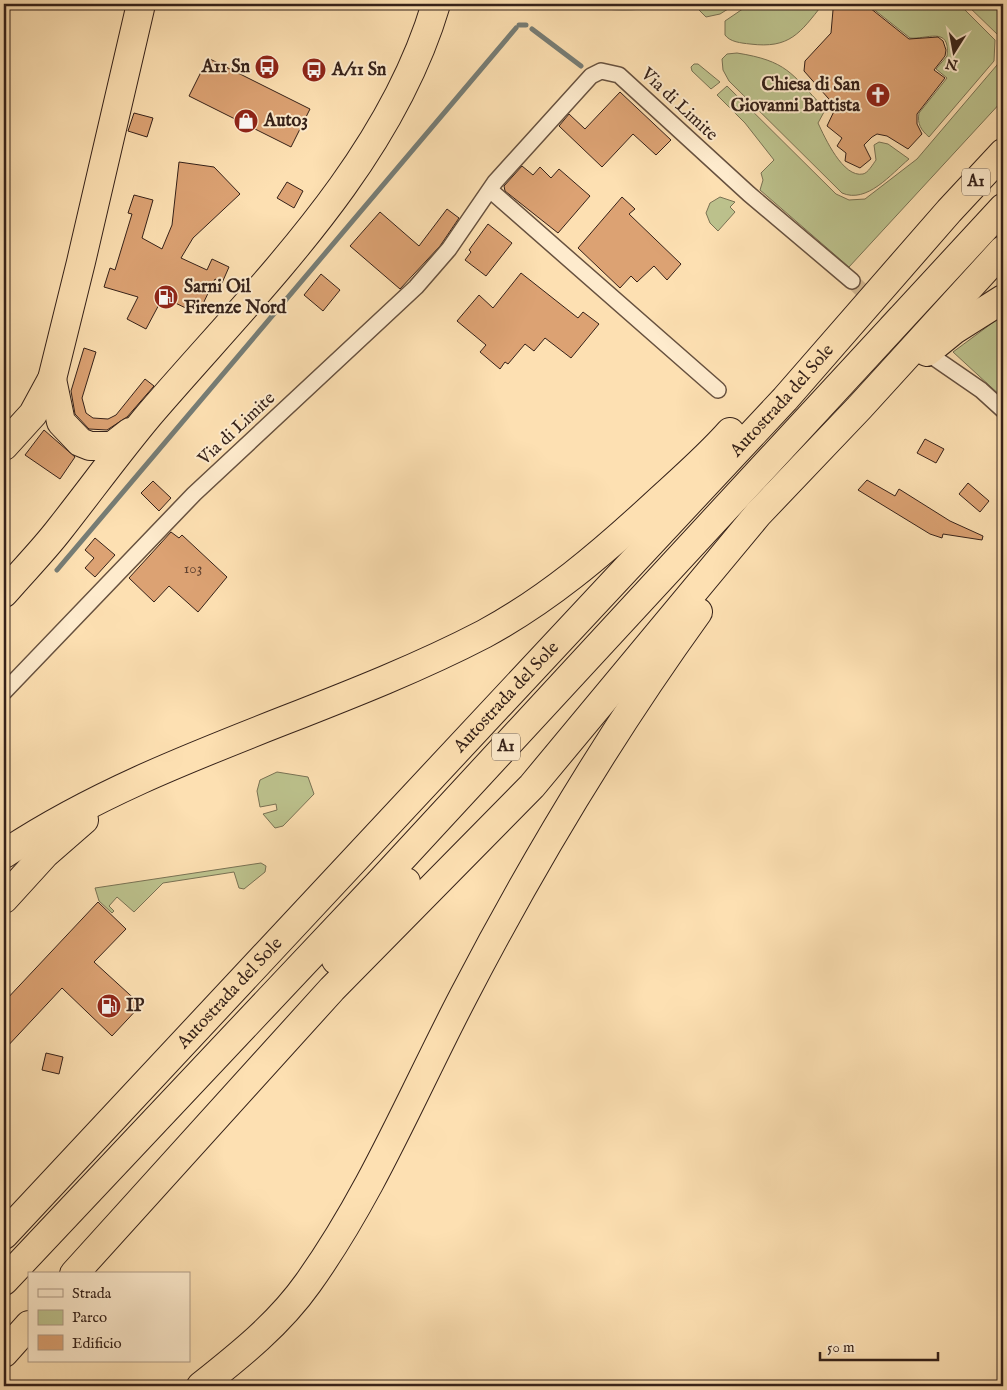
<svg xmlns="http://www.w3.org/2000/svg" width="1007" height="1390" font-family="'IM FELL English',serif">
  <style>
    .green { fill: #bdc38e; stroke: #797254 }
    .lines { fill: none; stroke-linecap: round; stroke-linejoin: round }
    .stream { stroke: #767d76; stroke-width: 5 }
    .building { fill: #dca273; stroke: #352119 }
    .minor-tunnel { stroke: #d5ba93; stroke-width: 15; stroke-dasharray: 15 8; stroke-linecap: butt }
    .minor-casing { stroke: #67513f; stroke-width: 18 }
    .motorway-casing { stroke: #352119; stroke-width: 30 }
    .minor { stroke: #feebcd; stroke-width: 15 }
    .motorway { stroke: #fde0b2; stroke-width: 28 }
    .labels { text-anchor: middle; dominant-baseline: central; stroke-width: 4; stroke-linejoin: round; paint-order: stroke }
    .number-label { font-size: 15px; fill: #5f4130 }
    .shield { fill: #feebcd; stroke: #715e4f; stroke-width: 1 }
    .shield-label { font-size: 16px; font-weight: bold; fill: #352119 }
    .poi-label { font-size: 18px; font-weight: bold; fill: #352119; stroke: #feebcd; text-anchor: start }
    .street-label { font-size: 18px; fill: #352119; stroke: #feebcd }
  </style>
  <rect width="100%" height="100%" fill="#fde0b2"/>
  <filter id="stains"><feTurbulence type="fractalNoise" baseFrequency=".004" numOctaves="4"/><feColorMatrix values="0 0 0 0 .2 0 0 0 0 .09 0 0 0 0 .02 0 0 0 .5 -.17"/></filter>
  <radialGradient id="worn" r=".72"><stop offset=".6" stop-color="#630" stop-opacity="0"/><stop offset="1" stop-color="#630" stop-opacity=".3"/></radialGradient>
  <path class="green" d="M 555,4 L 672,4 C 643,14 586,9 555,4 Z
    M 707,4 L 736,4 L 720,14 L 706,17 L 698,9 Z
    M 750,4 L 823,4 C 800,33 790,49 750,44 C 741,43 730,42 725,35 L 725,21 Z
    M 867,4 L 959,4 L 995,40 L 994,61 L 929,137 C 921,130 917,124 919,113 L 947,78 L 936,69 L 947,56 C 951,25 925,40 910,38 Z
    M 966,4 L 1001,4 L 1003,6 L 1002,49 L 998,35 Z
    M 737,53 C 787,61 791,73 823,107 L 824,112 L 818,123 C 825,138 843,178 863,174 C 868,173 873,164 876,160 L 874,145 L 879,142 L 888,144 L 909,159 C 891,174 867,204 842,193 L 729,81 L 723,70 L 722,59 L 727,54 Z
    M 1003,55 L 1003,100 L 849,267 L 760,190 L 763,180 L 761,173 L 774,160 L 745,123 L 717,95 L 727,86 L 836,194 L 849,200 L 865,199 L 917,159 L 997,65 Z
    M 694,64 L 698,64 L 720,82 L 711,89 L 692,71 L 691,67 Z
    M 720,197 L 735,202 L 730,207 L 735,212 L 718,231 L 710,223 L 706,213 L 710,203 Z
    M 1003,315 L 1003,354 L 998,365 L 1003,398 L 953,352 Z
    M 277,772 L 308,777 L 314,794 L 283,826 L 275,828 L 263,814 L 277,810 L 276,804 L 260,807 L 257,791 L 260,780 Z
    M 261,863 L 266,866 L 265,872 L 244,889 L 239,888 L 234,872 L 163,883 L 134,912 L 117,897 L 109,906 L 114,911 L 112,913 L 99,901 L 95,888 Z"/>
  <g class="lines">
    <path class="stream" d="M 519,25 L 526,25
      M 532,29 L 581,66
      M 57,570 L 516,28"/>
  </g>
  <path class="building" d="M 839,4 L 865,4 L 909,39 L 938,37 L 943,41 L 946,50 L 945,56 L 934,70 L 945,78 L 917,114 L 917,124 L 922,134 L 908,149 L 887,136 L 877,134 L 872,137 L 864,145 L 871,159 L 860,168 L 845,161 L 846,153 L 837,146 L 842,138 L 827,126 L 836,107 L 804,71 L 805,61 L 831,33 L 833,10 Z
    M 208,58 L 310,109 L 291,147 L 189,96 Z
    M 620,92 L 671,140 L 656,155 L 633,134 L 602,167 L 559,126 L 569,114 L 585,129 Z
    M 134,113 L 153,118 L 147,137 L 128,131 Z
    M 179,162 L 214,167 L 240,194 L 193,238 L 181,258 L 207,270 L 212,259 L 229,267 L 222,283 L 215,279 L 198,314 L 163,297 L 146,329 L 127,319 L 138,297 L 104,287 L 110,268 L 115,270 L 132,214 L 128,213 L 134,195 L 153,200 L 142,238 L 162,249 L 172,225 Z
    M 522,166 L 533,175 L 540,167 L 551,178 L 559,169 L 590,196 L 558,233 L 505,191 L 504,186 Z
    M 287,182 L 303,191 L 294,208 L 277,198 Z
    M 622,197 L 635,209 L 629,214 L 681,264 L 667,280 L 654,266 L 637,282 L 631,276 L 620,288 L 578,248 Z
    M 447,209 L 459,218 L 440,246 L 400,289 L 350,246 L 380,212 L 419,246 Z
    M 488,224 L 512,243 L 486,276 L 465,260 L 471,252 L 469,250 Z
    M 521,273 L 578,318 L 583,312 L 599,324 L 571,358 L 545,338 L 534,351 L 525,344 L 508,364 L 505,362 L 500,369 L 480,352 L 486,345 L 457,321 L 479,295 L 493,308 Z
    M 321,274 L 340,290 L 323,311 L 304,295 Z
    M 84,348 L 96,352 L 82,398 L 86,413 L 93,418 L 108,419 L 116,415 L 145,379 L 154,386 L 127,417 L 107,430 L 89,429 L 75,414 L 71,391 Z
    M 44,430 L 75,457 L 60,479 L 25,455 Z
    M 925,439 L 944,449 L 936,463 L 917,453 Z
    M 867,480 L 895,496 L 899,489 L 950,521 L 983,536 L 982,540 L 943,534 L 942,538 L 930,534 L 858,490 Z
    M 153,481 L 171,498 L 159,511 L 141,493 Z
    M 968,483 L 989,501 L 980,512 L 959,494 Z
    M 171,532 L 179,538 L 182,535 L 227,577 L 198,612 L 169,586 L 154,602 L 129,578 Z
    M 95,538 L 115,555 L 95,577 L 85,568 L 94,558 L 85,550 Z
    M 98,902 L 126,929 L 94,962 L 141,1005 L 112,1036 L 62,988 L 4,1050 L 4,1002 Z
    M 46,1053 L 63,1057 L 59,1074 L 42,1070 Z"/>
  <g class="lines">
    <path class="minor-tunnel" d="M 852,281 L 923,348"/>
    <defs>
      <path id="minor" d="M 490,190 L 718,390
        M 936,359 L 981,390 L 1003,410
        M 4,692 L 194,494 L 416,287 L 449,249 L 495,182 L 591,76 L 601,71 L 619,75 L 749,194 L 852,281"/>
      <g id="motorway">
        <path d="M 927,352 L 954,330 L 1003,299"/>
        <path d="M 52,379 L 61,422 L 80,442 L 90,446 L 112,446 L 130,432"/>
        <path d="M 4,446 L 33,414 L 52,379 L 81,262 L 141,4"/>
        <path d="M 4,593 C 22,572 42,552 59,530 C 89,492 118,452 149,415 C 257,289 388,166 436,4"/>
        <path d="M 4,854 C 151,756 328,715 484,634 C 547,600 601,554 653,506 C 679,482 707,458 730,432"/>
        <path d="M 4,899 L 45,854 L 84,820"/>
        <path d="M 336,960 L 406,882"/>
        <path id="s1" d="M 4,1235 L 785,399 L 949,211 L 1003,153"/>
        <path d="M 74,1274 L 332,989 L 532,786 L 758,514 L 860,407 L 1003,250"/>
        <path d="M 4,1281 L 381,881 L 1003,208"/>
        <path d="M 4,1353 L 29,1325"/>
        <path d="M 201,1386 C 240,1355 279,1324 308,1283 C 371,1195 413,1093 463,997 C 532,864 610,734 698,612"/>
      </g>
    </defs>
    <use href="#minor" class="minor-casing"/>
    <use href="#motorway" class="motorway-casing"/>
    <use href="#minor" class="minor"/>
    <use href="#motorway" class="motorway"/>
  </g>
  <defs>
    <symbol id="bus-disc" viewBox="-11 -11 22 22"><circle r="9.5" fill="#8f2418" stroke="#feebcd"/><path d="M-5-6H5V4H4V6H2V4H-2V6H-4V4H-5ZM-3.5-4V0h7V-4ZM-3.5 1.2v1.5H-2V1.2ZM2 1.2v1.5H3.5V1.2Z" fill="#fff"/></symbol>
    <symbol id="church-disc" viewBox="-11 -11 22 22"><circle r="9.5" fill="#8f2418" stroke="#feebcd"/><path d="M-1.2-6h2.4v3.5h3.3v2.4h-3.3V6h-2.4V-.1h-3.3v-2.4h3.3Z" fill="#fff"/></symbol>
    <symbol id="shop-disc" viewBox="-11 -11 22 22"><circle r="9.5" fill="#8f2418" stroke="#feebcd"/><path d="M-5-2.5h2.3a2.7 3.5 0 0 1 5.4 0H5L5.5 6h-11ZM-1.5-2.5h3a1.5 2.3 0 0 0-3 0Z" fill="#fff"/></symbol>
    <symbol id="fuel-disc" viewBox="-11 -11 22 22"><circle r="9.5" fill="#8f2418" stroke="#feebcd"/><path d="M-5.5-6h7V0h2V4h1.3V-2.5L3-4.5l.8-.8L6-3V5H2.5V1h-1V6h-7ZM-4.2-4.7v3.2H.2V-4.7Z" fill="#fff"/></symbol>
  </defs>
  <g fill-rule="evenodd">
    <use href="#bus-disc" x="253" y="53" width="28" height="28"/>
    <use href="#bus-disc" x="300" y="56" width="28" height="28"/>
    <use href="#church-disc" x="864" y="81" width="28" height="28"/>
    <use href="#shop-disc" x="232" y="107" width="28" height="28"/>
    <use href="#fuel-disc" x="152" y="283" width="28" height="28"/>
    <use href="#fuel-disc" x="95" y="992" width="28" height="28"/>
  </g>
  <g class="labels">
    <g class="number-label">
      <text x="193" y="568">103</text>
    </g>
    <g class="shield">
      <rect x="962" y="168.5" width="28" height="27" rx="4"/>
      <rect x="492" y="733.5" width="28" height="27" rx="4"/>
    </g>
    <g class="shield-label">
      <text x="976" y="182">A1</text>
      <text x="506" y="747">A1</text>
    </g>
    <g class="poi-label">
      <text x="250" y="67" text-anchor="end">A11 Sn</text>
      <text x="332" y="70">A/11 Sn</text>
      <text x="860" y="85" text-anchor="end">Chiesa di San<tspan x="860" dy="21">Giovanni Battista</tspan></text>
      <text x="264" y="121">Auto3</text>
      <text x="184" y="287">Sarni Oil<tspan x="184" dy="21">Firenze Nord</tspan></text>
      <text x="126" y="1006">IP</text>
    </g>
    <g class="street-label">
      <text transform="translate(679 105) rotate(43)">Via di Limite</text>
      <text stroke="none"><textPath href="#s1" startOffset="1141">Autostrada del Sole</textPath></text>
      <text transform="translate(237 429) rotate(-43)">Via di Limite</text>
      <text stroke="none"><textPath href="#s1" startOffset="736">Autostrada del Sole</textPath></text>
      <text stroke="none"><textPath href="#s1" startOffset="331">Autostrada del Sole</textPath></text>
    </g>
  </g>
  <rect width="1007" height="1390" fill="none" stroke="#fde0b2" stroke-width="20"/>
  <rect x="5" y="5" width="997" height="1380" fill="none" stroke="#352119" stroke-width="2.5"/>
  <rect x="10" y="10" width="987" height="1370" fill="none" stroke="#352119"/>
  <rect x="28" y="1272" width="162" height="90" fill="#feebcd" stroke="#ae9a85"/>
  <rect x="38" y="1289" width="25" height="8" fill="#feebcd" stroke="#ae9a85"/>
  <text x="72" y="1298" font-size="15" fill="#352119">Strada</text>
  <rect x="38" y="1310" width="25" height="15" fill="#bdc38e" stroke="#ae9a85"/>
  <text x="72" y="1322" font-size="15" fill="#352119">Parco</text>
  <rect x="38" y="1335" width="25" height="15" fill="#dca273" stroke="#ae9a85"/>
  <text x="72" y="1348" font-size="15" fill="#352119">Edificio</text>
  <g transform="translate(954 52) rotate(191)" stroke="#feebcd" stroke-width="4" paint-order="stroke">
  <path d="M0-4L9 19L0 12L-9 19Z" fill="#352119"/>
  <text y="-8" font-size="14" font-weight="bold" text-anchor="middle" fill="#352119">N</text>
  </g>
  <path d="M820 1352v8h118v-8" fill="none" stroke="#352119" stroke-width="2.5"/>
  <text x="827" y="1352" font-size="15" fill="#352119" stroke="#feebcd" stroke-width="4" paint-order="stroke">50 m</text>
  <rect width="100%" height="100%" filter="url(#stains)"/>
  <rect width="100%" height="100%" fill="url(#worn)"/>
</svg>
